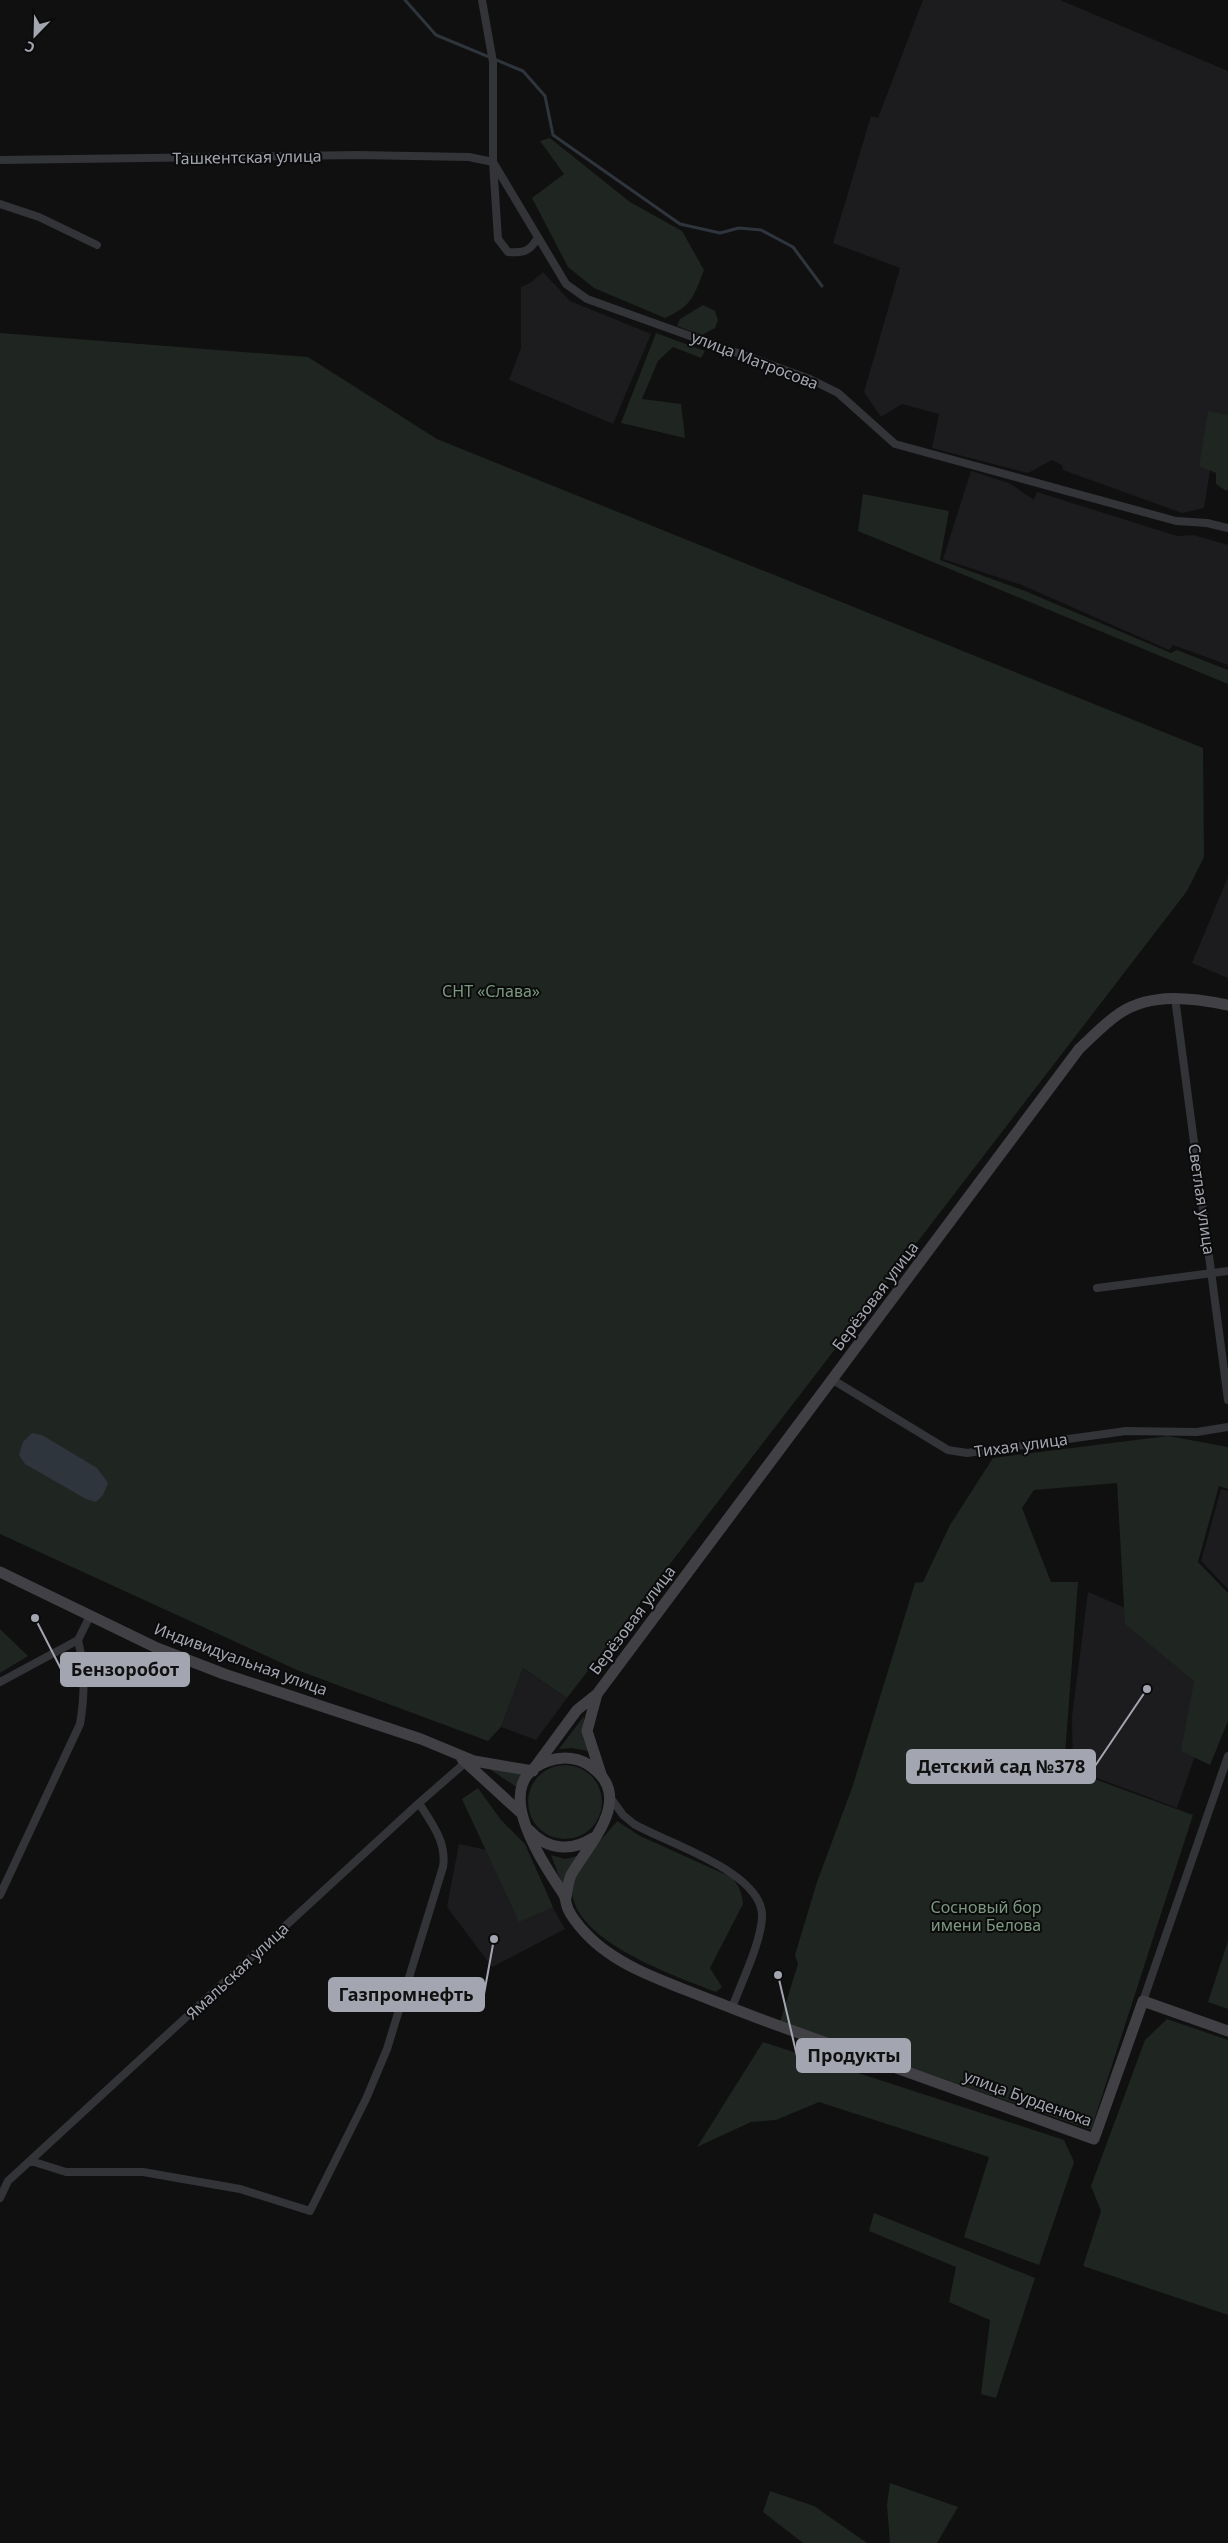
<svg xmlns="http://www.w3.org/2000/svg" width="1228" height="2543" font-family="'Noto Sans',sans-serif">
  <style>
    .built { fill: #1c1c1e }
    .green { fill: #1f2520 }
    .water { fill: #2f353c }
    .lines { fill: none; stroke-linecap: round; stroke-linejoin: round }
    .stream { stroke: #2f353c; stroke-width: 3 }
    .street { stroke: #333438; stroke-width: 8 }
    .secondary { stroke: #404045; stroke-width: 11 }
    .labels { text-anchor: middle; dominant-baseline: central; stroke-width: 4; stroke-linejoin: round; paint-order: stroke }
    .street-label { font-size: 16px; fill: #a3a6b0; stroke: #0b0b0c }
    .park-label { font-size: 16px; fill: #7c9980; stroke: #0b0b0c }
    .leader { fill: none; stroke: #a3a6b0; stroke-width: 2 }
    .callout-dot { fill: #a3a6b0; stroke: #0b0b0c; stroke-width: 2 }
    .callout { fill: #a3a6b0; stroke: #a3a6b0; stroke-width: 2 }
    .callout-label { font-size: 18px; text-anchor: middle; font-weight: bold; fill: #111 }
  </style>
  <rect width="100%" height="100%" fill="#101011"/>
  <path class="built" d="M 923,0 L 1060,0 L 1228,71 L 1228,447 L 1214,445 L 1204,508 L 1182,513 L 1063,470 L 1062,465 L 1052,460 L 1028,473 L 932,448 L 939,414 L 902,404 L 881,417 L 864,392 L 900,268 L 833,243 L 871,116 L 878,118 Z
    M 543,272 L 570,301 L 651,334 L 613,424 L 509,380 L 521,348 L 521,287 L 530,283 Z
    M 971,471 L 1009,483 L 1034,500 L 1037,492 L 1177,536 L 1193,535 L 1228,545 L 1228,665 L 1173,645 L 1169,650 L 1022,585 L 943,559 Z
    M 1228,877 L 1228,978 L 1192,963 Z
    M 1221,1489 L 1228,1491 L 1228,1589 L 1201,1561 Z
    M 1088,1592 L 1228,1652 L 1228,1660 L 1177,1808 L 1073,1769 L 1072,1717 Z
    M 523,1668 L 567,1698 L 536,1740 L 501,1727 Z
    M 459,1844 L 525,1858 L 565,1929 L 492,1967 L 447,1907 Z"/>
  <path class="green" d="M 550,138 L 630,202 L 682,231 L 704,270 C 694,296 692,306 665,318 L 594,288 L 568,267 L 532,198 L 564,174 L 540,141 Z
    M 703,305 L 715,311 L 718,320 L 715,328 L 702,335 L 677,326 L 680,319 Z
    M 0,333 L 308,357 L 437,439 L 1203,748 L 1204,857 L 1187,891 L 567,1698 L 523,1668 L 501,1727 L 488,1741 L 297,1670 L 0,1534 Z
    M 656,333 L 705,351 L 701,358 L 673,347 L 658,361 L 642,399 L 681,404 L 685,438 L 621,423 Z
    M 1208,411 L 1228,415 L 1228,489 L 1226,491 L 1216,484 L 1216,473 L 1199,466 Z
    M 863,494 L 949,511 L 940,560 L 1025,591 L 1171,653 L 1177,650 L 1228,670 L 1228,684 L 858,531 Z
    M 1168,1436 L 1228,1447 L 1228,1489 L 1219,1486 L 1198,1562 L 1228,1593 L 1228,1721 L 1210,1765 L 1181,1751 L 1194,1681 L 1125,1624 L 1117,1483 L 1034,1490 L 1022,1508 L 1051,1582 L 1078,1582 L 1064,1768 L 1193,1815 L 1091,2130 L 780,2022 L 798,1964 L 795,1955 L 817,1882 L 852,1788 L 915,1583 L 923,1582 L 950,1525 L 993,1458 Z
    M 0,1629 L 28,1656 L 0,1673 Z
    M 584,1716 L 583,1737 L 588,1751 L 572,1748 L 559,1749 Z
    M528 1802a37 37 0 1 1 74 0a37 37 0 1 1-74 0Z
    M 485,1766 L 524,1772 L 518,1788 Z
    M 478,1788 L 501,1820 L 525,1844 L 553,1907 L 519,1922 L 462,1799 Z
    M 617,1821 L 640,1836 L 731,1877 C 739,1885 742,1893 743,1904 L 710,1968 L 722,1987 L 716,1992 C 676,1976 569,1940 572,1887 C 573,1867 605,1837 617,1821 Z
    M 551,1855 L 565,1859 L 582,1855 L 563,1887 Z
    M 1228,1941 L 1228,2009 L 1208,2002 Z
    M 1167,2019 L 1228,2040 L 1228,2315 L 1083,2266 L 1101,2211 L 1091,2186 L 1145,2040 Z
    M 763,2042 L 1064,2140 L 1074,2162 L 1039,2265 L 964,2237 L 989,2157 L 819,2102 L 776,2120 L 751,2122 L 697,2147 Z
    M 874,2213 L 1035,2278 L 996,2398 L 981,2394 L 990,2320 L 949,2302 L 956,2267 L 869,2231 Z
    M 890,2483 L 958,2507 L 937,2543 L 890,2543 L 887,2505 Z
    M 770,2491 L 814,2506 L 867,2543 L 803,2543 L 763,2512 Z"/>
  <path class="water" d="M 32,1433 L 42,1435 L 97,1468 L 108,1483 L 103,1495 L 96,1502 L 86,1499 L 25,1464 L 19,1455 L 23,1442 Z"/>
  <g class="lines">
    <path class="stream" d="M 405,0 L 436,35 L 523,71 L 545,96 L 553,135 L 680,224 L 720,233 L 739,228 L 761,230 L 793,247 L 822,286"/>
    <path class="street" d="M 482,0 L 493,62 L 493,162 L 566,284 L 587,299 L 810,379 L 838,393 L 895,444 L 1176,521 L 1207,523 L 1228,528
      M 0,160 L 357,155 L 469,157 L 493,162 L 498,239 L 508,252 C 523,253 529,252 537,239
      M 0,204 L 39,217 L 97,245
      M 1175,998 L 1228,1400
      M 1097,1288 L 1228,1271
      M 833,1380 L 948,1450 L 967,1453 L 1126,1431 L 1197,1432 L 1228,1427
      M 78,1640 L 90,1616
      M 0,1682 L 78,1640 C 85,1669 85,1694 80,1724 L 0,1895
      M 610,1797 L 623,1815 L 634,1824 C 666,1843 764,1872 762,1917 C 761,1943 741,1983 732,2008
      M 1143,2001 L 1228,1756
      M 31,2161 L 66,2172 L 143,2172 L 240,2189 L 310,2211 L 366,2099 L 387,2049 L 443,1867 C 447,1842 432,1824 419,1803
      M 0,2198 L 8,2181 L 419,1803 L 466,1762"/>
    <path class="secondary" d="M 0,1572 L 157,1648 L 224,1674 L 421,1739 L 474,1761 L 533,1771
      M 597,1694 L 587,1731 L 601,1774
      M 462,1759 L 521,1813
      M 535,1767 L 577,1710 L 597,1694 L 1079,1049 C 1092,1037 1105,1023 1120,1013 C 1152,992 1193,998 1228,1005
      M 529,1830 C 547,1850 571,1852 593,1838
      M 566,1898 C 567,1891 568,1882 571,1875 C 589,1844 634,1799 593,1768 C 580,1757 563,1756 548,1761 C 486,1783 544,1864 564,1895 C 566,1900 566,1904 568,1909 C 575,1924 593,1942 606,1951 C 629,1968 656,1978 683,1989 C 717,2002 750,2016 785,2028 C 888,2065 991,2102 1094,2139 L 1143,2001 L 1228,2031"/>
  </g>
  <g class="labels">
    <g class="street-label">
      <text transform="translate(247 157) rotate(-1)">Ташкентская улица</text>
      <text transform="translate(755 360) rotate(21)">улица Матросова</text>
      <text transform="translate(1202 1199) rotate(82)">Светлая улица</text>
      <text transform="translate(875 1296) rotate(-53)">Берёзовая улица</text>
      <text transform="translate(1021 1445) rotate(-8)">Тихая улица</text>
      <text transform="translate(632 1620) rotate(-53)">Берёзовая улица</text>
      <text transform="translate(241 1659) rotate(20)">Индивидуальная улица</text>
      <text transform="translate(237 1971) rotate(-43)">Ямальская улица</text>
      <text transform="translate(1028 2098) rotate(20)">улица Бурденюка</text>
    </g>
    <g class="park-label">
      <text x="491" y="991">СНТ «Слава»</text>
      <text x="986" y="1907">Сосновый бор<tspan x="986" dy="18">имени Белова</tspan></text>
    </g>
  </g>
  <path class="leader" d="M35 1618L61 1669M1147 1689L1095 1766M494 1939L484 1994M778 1975L797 2056"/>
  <g class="callout-dot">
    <circle cx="35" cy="1618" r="5"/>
    <circle cx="1147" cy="1689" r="5"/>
    <circle cx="494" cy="1939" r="5"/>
    <circle cx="778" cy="1975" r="5"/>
  </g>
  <g class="callout">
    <rect x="61" y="1653" width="128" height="33" rx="5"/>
    <rect x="907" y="1750" width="188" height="33" rx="5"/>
    <rect x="329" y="1978" width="155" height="33" rx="5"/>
    <rect x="797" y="2039" width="113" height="33" rx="5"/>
  </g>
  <g class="callout-label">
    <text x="125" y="1676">Бензоробот</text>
    <text x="1001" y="1773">Детский сад №378</text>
    <text x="406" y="2001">Газпромнефть</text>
    <text x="854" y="2062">Продукты</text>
  </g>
  <g transform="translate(35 35) rotate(203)" stroke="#0b0b0c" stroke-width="4" paint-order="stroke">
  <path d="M0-4L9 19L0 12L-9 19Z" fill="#a3a6b0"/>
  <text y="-8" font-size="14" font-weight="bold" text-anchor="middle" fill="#a3a6b0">С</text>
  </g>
</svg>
